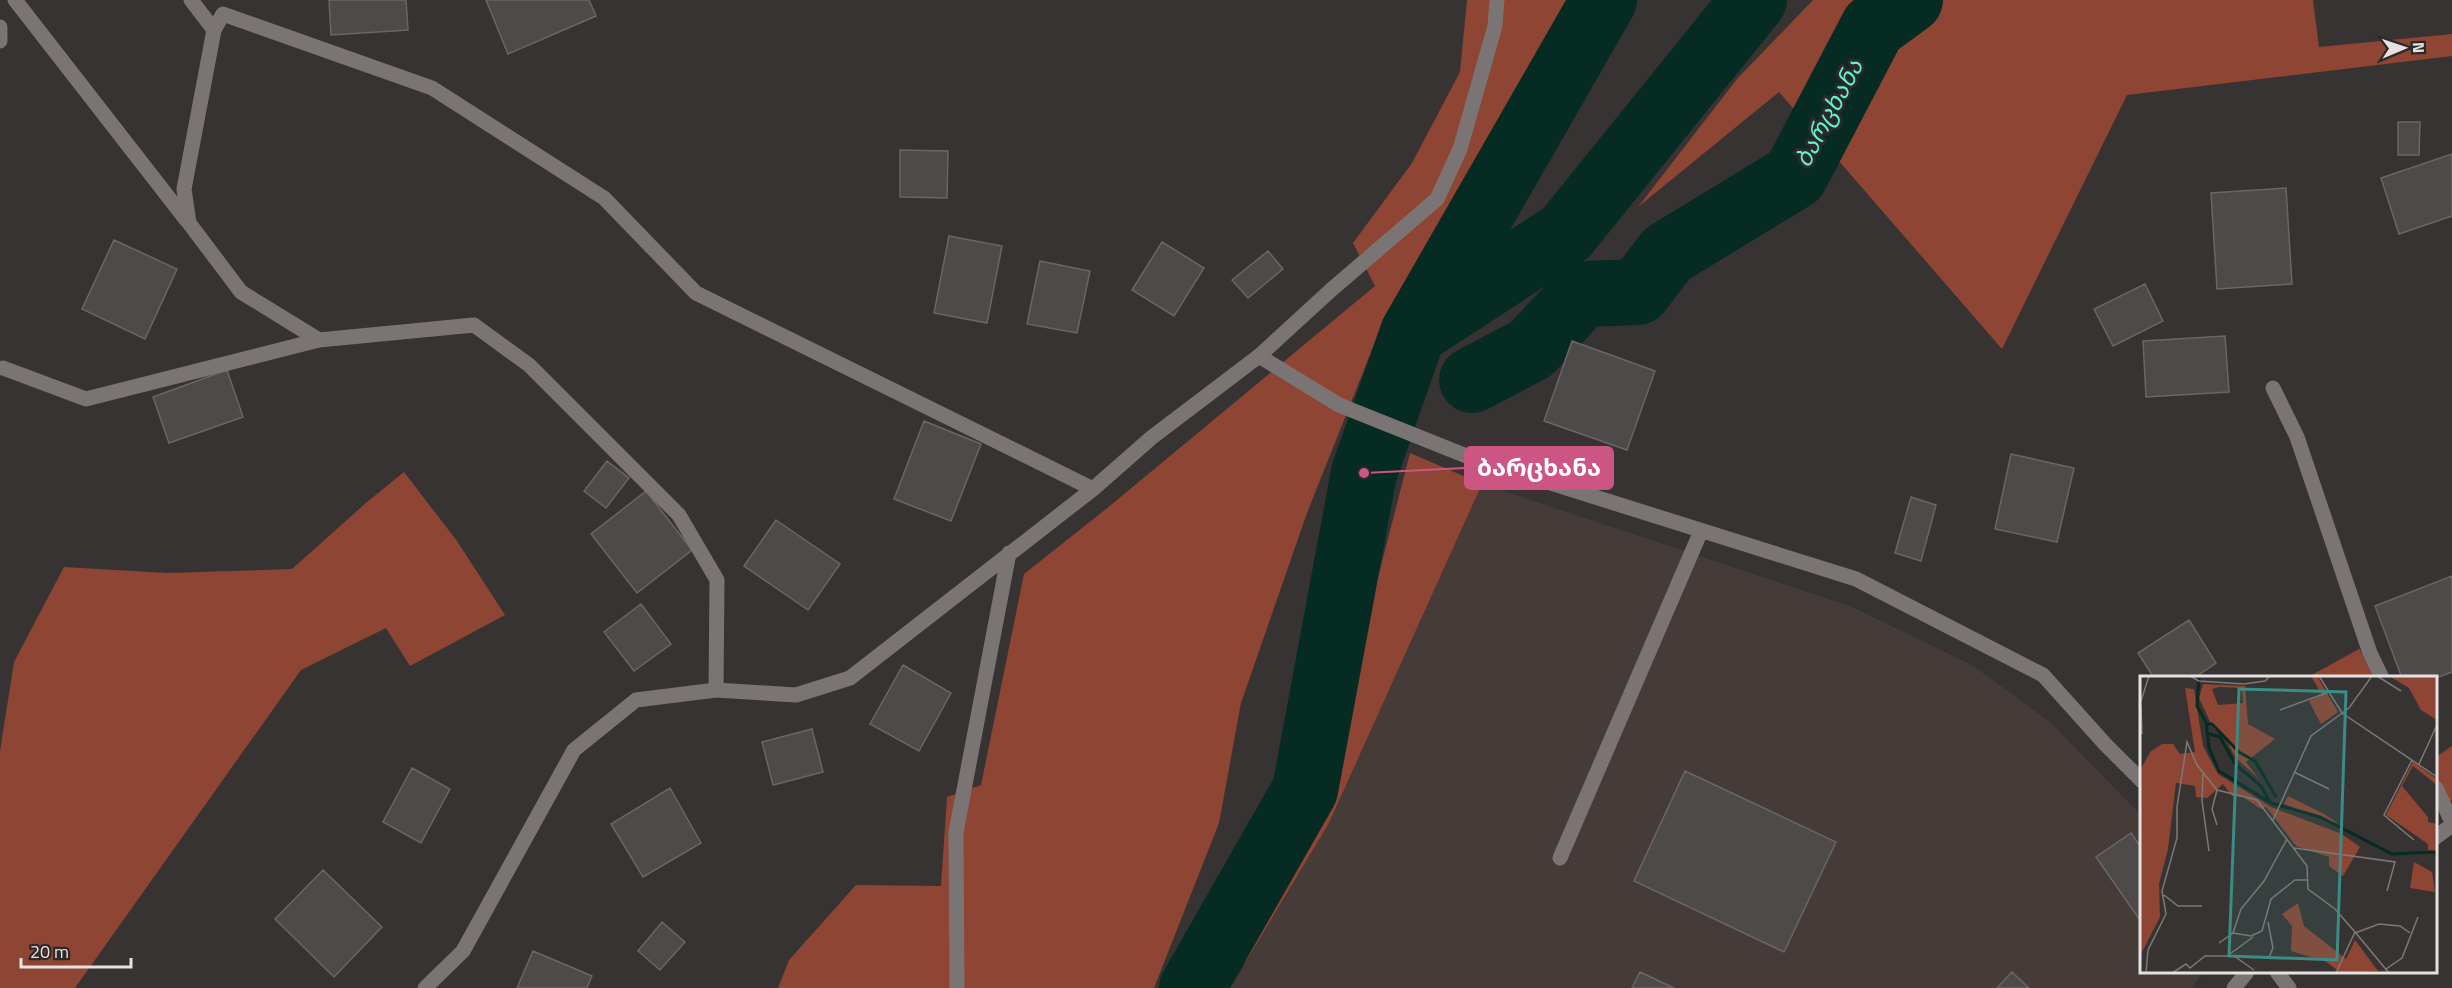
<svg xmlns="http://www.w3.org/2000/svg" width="2452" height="988" font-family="'Titillium Web','Noto Sans Georgian',sans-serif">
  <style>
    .built { fill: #453b38 }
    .green { fill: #8e4533 }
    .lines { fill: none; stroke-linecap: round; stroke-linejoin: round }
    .river { stroke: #062b22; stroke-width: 66 }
    .building { fill: #4e4a49; stroke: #6b6665; stroke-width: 1.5 }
    .minor { stroke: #7a7574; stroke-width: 15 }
    .labels { text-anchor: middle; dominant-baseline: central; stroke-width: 6; stroke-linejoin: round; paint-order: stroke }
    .water-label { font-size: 24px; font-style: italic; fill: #5cf5ce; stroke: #2d2928 }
    .inset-river { fill: none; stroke: #062b22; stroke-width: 3 }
    .inset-road { fill: none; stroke: #7d7978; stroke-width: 1.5 }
    .view { fill: #3a8c85; fill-opacity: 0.15; stroke: #3a8c85; stroke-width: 3 }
    .inset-edge { fill: none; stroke: #e5e2e1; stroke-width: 3 }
    .leader { fill: none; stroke: #cc5583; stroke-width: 2 }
    .callout-dot { fill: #cc5583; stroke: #2d2928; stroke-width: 2 }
    .callout { fill: #cc5583; stroke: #cc5583; stroke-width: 2 }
    .callout-label { font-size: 24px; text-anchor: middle; font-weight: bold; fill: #fff }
  </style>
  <rect width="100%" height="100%" fill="#373332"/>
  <path class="built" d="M 1482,484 L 1850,606 L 1972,665 L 2051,723 L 2141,815 L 2142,972 L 2203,972 L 2192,988 L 1231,988 L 1329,823 Z"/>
  <path class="green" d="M 1467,0 L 1586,0 L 1516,126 L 1431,239 L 1379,332 L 1307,513 L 1241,703 L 1219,823 L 1154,988 L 778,988 L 789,960 L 856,885 L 941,886 L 947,797 L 981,785 L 1024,574 L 1106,509 L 1375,286 L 1353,243 L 1412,163 L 1460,72 Z
    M 1813,0 L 2313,0 L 2319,47 L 2452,34 L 2452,56 L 2127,95 L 2002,349 L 1779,92 L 1638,207 L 1737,79 Z
    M 1410,453 L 1482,484 L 1329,823 L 1244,965 L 1325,784 Z
    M 404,472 L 457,541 L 505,615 L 410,666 L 386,628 L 301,670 L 75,988 L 0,988 L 0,751 L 14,662 L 64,567 L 167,573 L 292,569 L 367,502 Z
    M 2359,648 L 2373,677 L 2308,677 L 2359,649 Z
    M 2452,746 L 2452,800 L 2436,811 L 2436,757 Z"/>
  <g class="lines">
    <path class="river" d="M 1421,328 L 1566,233 L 1754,0
      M 1472,380 L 1531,349 L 1583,294 L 1638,292 L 1667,254 L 1795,176 L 1873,27 L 1910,0
      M 1192,988 L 1305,790 L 1364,473 L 1413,333 L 1604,0"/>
  </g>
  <path class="building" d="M 329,0 L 406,0 L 408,30 L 331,35 Z
    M 486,0 L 589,0 L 596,16 L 508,54 Z
    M 2398,122 L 2420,122 L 2419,155 L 2398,155 Z
    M 900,150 L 948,151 L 947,198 L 900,197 Z
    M 2452,154 L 2452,216 L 2399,234 L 2381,178 Z
    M 2286,188 L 2292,284 L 2217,289 L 2211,193 Z
    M 949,236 L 1002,246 L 987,323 L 934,313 Z
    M 114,240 L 177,269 L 145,339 L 82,309 Z
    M 1162,242 L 1204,268 L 1174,316 L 1132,290 Z
    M 1268,251 L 1283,269 L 1248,298 L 1232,280 Z
    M 1040,261 L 1090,271 L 1077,333 L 1027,324 Z
    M 2145,284 L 2163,321 L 2113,346 L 2094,309 Z
    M 2225,336 L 2229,392 L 2146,397 L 2143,341 Z
    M 1572,341 L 1655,371 L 1627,450 L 1544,421 Z
    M 227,370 L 243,417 L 169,443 L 153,397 Z
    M 924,421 L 981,444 L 951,521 L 894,499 Z
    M 2011,454 L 2074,468 L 2057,542 L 1995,529 Z
    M 607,461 L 629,478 L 606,508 L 584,491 Z
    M 646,491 L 692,550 L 637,593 L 591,534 Z
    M 1911,497 L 1936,505 L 1921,561 L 1895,553 Z
    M 776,520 L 840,564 L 808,610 L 744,566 Z
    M 2452,576 L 2452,672 L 2436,678 L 2402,678 L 2375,606 Z
    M 641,604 L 671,644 L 634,671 L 604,632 Z
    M 2189,620 L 2216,663 L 2194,678 L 2154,678 L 2138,653 Z
    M 903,665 L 951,693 L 919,751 L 870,724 Z
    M 812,729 L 823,772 L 773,785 L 762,742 Z
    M 412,768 L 450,789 L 421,843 L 383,822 Z
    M 1685,771 L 1836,842 L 1784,952 L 1634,881 Z
    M 670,788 L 701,843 L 643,877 L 611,824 Z
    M 2131,833 L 2142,849 L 2142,923 L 2096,857 Z
    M 323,870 L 382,927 L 334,977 L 275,919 Z
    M 662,922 L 685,942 L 660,970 L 638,951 Z
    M 533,951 L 592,976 L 587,988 L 517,988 Z
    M 1640,972 L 1674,988 L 1632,988 Z
    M 2012,972 L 2029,988 L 1997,988 Z"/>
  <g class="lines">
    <path class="minor" d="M 15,0 L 187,221
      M 191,0 L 214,30
      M 0,27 L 0,41
      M 1259,356 L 1339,405 L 1474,459 L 1856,579 L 2043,675 L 2105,744 L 2142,781
      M 3,368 L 86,399 L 319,340
      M 2273,388 L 2297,437 L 2370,653 L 2382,678
      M 716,690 L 717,580 L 679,515 L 529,365 L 474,325 L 319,340 L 241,292 L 189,223 L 184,189 L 214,30 L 223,14 L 432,88 L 604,198 L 696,293 L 1093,489
      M 2436,788 L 2452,822
      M 2436,837 L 2452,825
      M 1560,858 L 1701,531
      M 2277,972 L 2289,988
      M 425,988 L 463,951 L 574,750 L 636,700 L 716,690 L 796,695 L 850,678 L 1093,489 L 1151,438 L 1259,356 L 1331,290 L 1437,199 L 1460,149 L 1495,26 L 1497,0
      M 957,988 L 956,832 L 1009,553
      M 2234,988 L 2247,972"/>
  </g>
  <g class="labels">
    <g class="water-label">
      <text transform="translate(1828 113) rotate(-62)">ბარცხანა</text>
    </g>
  </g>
  <g transform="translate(2140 676)">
    <rect width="297" height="297" fill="#373332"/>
    <path d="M 171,0 L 177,0 L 198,36 L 181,48 L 169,25 L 182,19 ZM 249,0 L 297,0 L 297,44 L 281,34 L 269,12 ZM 63,8 L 105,10 L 108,48 L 135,63 L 106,86 L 118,102 L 95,81 L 85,62 L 73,52 L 59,22 ZM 79,11 L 102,12 L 103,27 L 78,29 L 72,13 ZM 45,12 L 54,13 L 63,70 L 78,98 L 131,131 L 202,158 L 220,171 L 203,200 L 189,190 L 189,181 L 156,170 L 126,131 L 121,133 L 103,121 L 92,120 L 83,108 L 67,122 L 56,121 L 55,110 L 36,107 L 28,173 L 19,208 L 20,241 L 2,276 L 0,297 L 0,94 L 11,75 L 22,68 L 33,68 L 40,78 L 55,76 ZM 273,86 L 297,103 L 297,109 L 273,90 L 262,110 L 288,141 L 288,146 L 297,148 L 297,176 L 288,174 L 288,168 L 246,139 ZM 148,120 L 184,138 L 199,148 L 144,128 ZM 274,186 L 292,196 L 295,216 L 270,212 ZM 158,227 L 164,250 L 206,283 L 215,264 L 238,295 L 201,297 L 185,285 L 151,275 L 152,250 L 142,238 Z" fill="#8e4533" fill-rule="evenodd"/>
    <path class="inset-river" d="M 59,0 L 57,30 L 66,46 L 69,72 L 79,95 L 131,127 L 180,141 L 252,178 L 295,176 L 297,180M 66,48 L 72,48 L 99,76 L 115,85 L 136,121M 67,57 L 80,61 L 95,88 L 121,110 L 130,126"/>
    <path class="inset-road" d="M 50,0 L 59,5 L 104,8 L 125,5 L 130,0M 179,0 L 202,37 L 297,101M 237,0 L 261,15M 0,28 L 9,0M 1,30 L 2,58M 140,34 L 189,16M 272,84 L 244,139 L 274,164M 279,88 L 296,51M 154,96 L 189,113M 63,98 L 62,125 L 69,175M 133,144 L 171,60 L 209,32 L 232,0M 77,149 L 72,133 L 77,114M 154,172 L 255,186 L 247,215M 24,219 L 38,230 L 62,230M 128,246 L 133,272 L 129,281M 215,256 L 249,297M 93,257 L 101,233 L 124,205 L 147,163M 215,257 L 239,248 L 260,250 L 270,257M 79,267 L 93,257 L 111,260 L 122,255 L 131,223 L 155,204 L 167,204M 87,280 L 113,261M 246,293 L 262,282 L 278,241M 6,297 L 8,274 L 26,238 L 22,215 L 37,162 L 37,131 L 47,66 L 57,89 L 77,114 L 117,124 L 167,190 L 168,213 L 195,233 L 215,256 L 196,297M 32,297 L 46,288 L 50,292 L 65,280 L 94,280 L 114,294"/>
    <path class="view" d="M 99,13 L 206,16 L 197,284 L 89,280 Z"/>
    <rect width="297" height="297" class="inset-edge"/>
  </g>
  <path class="leader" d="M1364 473L1465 468"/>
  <circle class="callout-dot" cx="1364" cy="473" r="6"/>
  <rect class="callout" x="1465" y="447" width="148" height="42" rx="6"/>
  <g class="callout-label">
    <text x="1539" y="476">ბარცხანა</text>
  </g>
  <g transform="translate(2404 48) rotate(88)" stroke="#2d2928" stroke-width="4.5" paint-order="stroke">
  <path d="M0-4.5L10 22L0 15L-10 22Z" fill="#e5e2e1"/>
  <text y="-9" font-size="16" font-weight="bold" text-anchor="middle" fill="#e5e2e1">N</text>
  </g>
  <path d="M21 958v9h110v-9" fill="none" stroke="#e5e2e1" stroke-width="3"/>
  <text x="30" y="958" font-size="18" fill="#e5e2e1" stroke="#2d2928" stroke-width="4.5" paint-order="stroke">20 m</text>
</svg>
